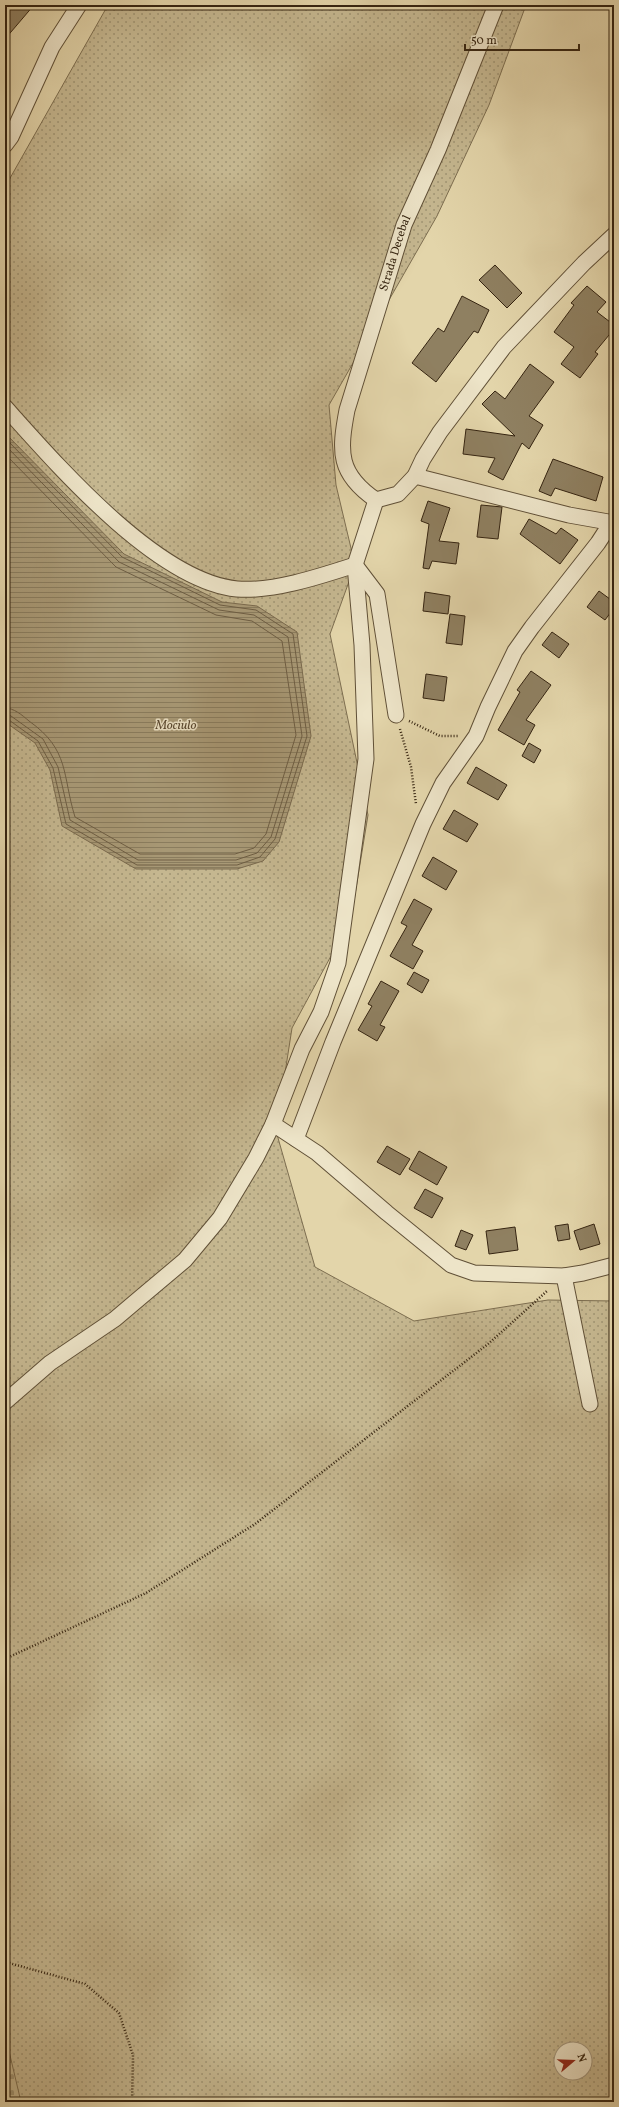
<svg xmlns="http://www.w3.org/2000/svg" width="619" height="2107" font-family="Vollkorn,serif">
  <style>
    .grass { fill: url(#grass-dots); stroke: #7d6e50; fill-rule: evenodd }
    .cemetery { fill: url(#cemetery-stones); stroke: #7d6e50 }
    .water { fill: url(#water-rules); stroke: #7a6a4e }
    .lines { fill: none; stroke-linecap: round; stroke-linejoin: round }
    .shore { stroke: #6e5e44; stroke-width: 1 }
    .building { fill: #8f8061; stroke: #352411 }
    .minor-casing { stroke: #605037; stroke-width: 17 }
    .path { stroke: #352411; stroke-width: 2.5; stroke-dasharray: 1 2; stroke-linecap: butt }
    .minor { stroke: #ede4c8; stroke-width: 15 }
    .labels { text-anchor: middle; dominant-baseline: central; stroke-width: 3; stroke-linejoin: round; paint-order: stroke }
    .street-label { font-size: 12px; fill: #352411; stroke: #ede4c8 }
    .water-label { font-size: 13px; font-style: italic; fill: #58472f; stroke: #ede4c8 }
  </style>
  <defs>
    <pattern id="grass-dots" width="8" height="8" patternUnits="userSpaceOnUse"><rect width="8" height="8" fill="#c5b790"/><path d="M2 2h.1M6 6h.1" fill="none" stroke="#a19574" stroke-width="1.8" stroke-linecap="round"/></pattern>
    <pattern id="cemetery-stones" width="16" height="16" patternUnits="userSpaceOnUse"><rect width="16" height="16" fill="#c5b790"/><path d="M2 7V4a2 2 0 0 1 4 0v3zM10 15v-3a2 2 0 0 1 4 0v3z" fill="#a19574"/></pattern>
    <pattern id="water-rules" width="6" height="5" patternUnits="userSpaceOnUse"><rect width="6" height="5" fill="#a89976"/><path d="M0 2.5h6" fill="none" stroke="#8a7d5f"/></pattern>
  </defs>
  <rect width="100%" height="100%" fill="#e3d5aa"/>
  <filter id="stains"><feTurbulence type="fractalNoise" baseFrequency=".005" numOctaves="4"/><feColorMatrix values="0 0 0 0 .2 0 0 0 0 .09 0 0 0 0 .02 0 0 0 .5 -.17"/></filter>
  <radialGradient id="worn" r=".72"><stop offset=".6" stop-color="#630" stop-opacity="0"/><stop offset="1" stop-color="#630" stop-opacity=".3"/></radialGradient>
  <path class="grass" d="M 108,5 L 526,5 L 489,105 L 437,216 L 329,405 L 336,485 L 355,565 L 330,634 L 368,815 L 351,919 L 292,1028 L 276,1131 L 315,1267 L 414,1321 L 548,1300 L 614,1301 L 614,2102 L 5,2102 L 5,187 ZM 561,2049 L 585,2049 L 585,2073 L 561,2073 Z"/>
  <path class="cemetery" d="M 5,2034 L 21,2102 L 5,2102 Z"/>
  <path class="water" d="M 5,433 L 124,554 L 222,602 L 257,606 L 297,632 L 311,736 L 279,842 L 263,861 L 237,869 L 136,869 L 62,826 L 50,770 L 35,743 L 5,722 Z"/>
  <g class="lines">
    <path class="shore" d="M 5,438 L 122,557 L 220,605 L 256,610 L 293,634 L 307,736 L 275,839 L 260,857 L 237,865 L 137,865 L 66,824 L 53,768 L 38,741 L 9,720 L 5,719
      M 5,445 L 119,562 L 219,610 L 254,615 L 288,637 L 302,736 L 271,837 L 257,853 L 236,860 L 138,860 L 70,820 L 58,767 L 43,739 L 11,716 L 5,714
      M 5,454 L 116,567 L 216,615 L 252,621 L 282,641 L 296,735 L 266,834 L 254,848 L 235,854 L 140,854 L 75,817 C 62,775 70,750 29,721 C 22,715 14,708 5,708"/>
  </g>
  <path class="building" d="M 5,5 L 34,5 L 5,39 Z
    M 495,265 L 522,293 L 507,308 L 479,280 Z
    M 587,286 L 606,302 L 597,312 L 614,325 L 614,329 L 595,352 L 598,354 L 580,378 L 561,364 L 574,347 L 554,332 L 574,305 L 571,303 Z
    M 462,296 L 489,310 L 478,333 L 474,331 L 436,382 L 412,363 L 438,328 L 444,332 Z
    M 530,364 L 554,382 L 529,416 L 543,425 L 529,449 L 522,443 L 503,480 L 488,472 L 495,458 L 463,454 L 466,429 L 515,436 L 482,404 L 495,391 L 505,399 Z
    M 553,459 L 603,477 L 596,501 L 555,488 L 551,496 L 539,491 Z
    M 428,501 L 450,508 L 439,541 L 459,543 L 456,564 L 432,561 L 429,569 L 423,568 L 429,524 L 421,521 Z
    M 481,505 L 502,507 L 498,539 L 477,537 Z
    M 529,519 L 556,534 L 561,528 L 578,540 L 560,564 L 520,534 Z
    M 599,591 L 614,602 L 614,608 L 605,620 L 587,607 Z
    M 425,592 L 450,596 L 448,614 L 423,611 Z
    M 450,614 L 465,616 L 462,645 L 446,643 Z
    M 552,632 L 569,644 L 559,658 L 542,645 Z
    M 531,671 L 551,685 L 526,720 L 535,725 L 524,745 L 498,730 L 520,692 L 517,690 Z
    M 426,674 L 447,677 L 444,701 L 423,698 Z
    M 529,743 L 541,750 L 534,763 L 522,756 Z
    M 476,767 L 507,785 L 498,800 L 467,783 Z
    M 454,810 L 478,824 L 467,842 L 443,829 Z
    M 433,857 L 457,871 L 446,890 L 422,876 Z
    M 414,899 L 432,909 L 412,945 L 423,951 L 413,969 L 390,956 L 407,926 L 401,923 Z
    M 414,972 L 429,980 L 422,993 L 407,984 Z
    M 381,981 L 399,991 L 380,1025 L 385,1027 L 377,1041 L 358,1030 L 372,1006 L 368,1004 Z
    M 387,1146 L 410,1159 L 400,1175 L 377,1162 Z
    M 419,1151 L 447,1167 L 437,1185 L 409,1169 Z
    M 425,1189 L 443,1198 L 432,1218 L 414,1208 Z
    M 568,1224 L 570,1239 L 558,1241 L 555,1226 Z
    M 594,1224 L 600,1244 L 580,1250 L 574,1231 Z
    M 515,1227 L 518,1250 L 489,1254 L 486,1231 Z
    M 461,1230 L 473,1235 L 466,1250 L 455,1246 Z"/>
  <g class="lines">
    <defs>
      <g id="minor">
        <path d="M 5,145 L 11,137 L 52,47 L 79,5"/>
        <path d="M 5,407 C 57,465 157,581 237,589 C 273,592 321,576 355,565"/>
        <path d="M 415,476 L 569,515 L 614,523"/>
        <path id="s1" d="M 376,500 C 338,474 339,452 347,410 L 404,225 L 438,150 L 496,5"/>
        <path d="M 376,500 L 398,494 L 415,476 L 423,459 L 440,432 L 504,347 L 584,263 L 614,235"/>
        <path d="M 355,565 L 377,594 L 396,715"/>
        <path d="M 273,1124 L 317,1153 L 387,1213 L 451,1265 L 474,1273 L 564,1276 L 583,1273 L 614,1265"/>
        <path d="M 296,1139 L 333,1042 L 423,824 L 443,783 L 476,736 L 488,707 L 515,651 L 532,627 L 598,543 L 611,523"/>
        <path d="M 564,1276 L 590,1404"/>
        <path d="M 5,1402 L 50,1363 L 115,1319 L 141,1297 L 185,1260 L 220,1218 L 256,1158 L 273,1124 L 302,1049 L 321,1012 L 338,963 L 366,759 L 362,645 L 355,565 L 376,500"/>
      </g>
    </defs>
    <use href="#minor" class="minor-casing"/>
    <path class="path" d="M 409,721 L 440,736 L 459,736
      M 400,729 L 411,767 L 416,804
      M 5,1659 L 146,1593 L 255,1524 L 488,1344 L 547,1291
      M 5,1959 L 9,1963 L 85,1984 L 119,2013 L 133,2055 L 132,2102"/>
    <use href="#minor" class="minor"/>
  </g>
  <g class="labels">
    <g class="street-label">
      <text stroke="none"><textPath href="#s1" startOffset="267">Strada Decebal</textPath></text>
    </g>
    <g class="water-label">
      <text x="176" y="726">Mociulo</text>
    </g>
  </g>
  <rect width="619" height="2107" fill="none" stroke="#e3d5aa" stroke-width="20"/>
  <rect x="6" y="6" width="607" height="2095" fill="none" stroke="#352411" stroke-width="2"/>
  <rect x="10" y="10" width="599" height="2087" fill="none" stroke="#352411"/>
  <g transform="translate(573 2061) rotate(71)"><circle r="19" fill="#ede4c8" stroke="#a3977f"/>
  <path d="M0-3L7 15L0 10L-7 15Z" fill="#8f2418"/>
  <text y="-6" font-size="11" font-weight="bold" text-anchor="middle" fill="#352411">N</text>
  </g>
  <path d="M465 44v6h114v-6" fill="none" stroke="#352411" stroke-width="2"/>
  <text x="471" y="44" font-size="12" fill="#352411" stroke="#ede4c8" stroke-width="3" paint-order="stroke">50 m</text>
  <rect width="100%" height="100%" filter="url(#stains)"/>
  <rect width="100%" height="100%" fill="url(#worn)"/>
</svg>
